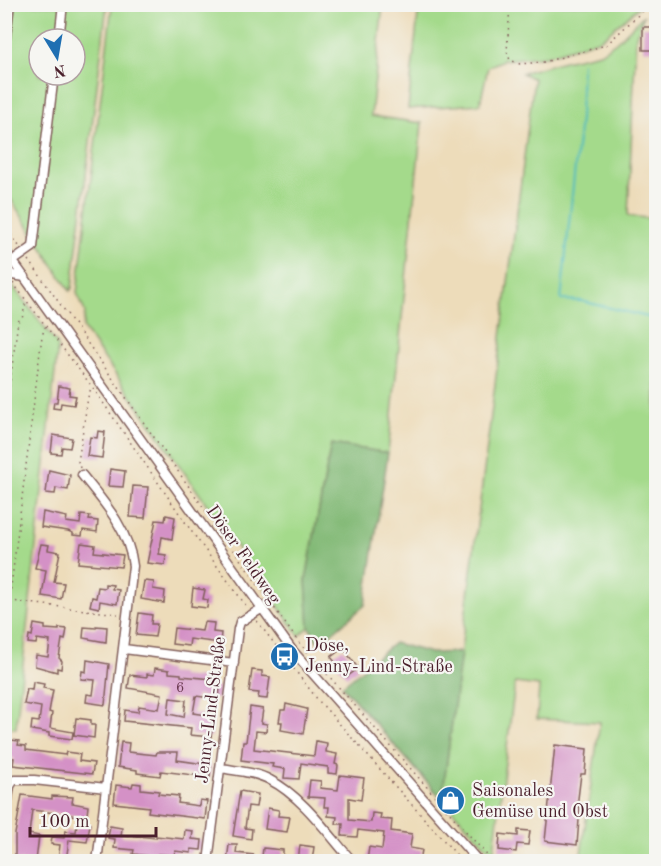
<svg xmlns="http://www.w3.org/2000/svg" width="661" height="866" font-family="'Old Standard TT',serif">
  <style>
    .green { fill: #a4da8b; stroke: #777c5b; stroke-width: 1.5; fill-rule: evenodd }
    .forest { fill: #83ba77; stroke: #666c51; stroke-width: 1.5 }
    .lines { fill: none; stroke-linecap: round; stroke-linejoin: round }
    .stream { stroke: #4bbac1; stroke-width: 2 }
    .building { fill: #d491c6; fill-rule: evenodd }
    .minor-casing { stroke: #83615d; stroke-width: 11 }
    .path { stroke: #83615d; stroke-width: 1.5; stroke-dasharray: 1.5 4.5; stroke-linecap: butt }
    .minor { stroke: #fff; stroke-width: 8 }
    .labels { text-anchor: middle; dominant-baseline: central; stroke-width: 4.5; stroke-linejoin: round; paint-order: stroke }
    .number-label { font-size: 15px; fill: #6c3c52 }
    .street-label { font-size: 18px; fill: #4a1f2b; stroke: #f6f6f2 }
    .poi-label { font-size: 18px; fill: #4a1f2b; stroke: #f6f6f2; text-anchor: start }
  </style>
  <rect width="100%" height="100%" fill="#f6f6f2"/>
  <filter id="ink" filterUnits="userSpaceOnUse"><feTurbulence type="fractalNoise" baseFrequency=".0167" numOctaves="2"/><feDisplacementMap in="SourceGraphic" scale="12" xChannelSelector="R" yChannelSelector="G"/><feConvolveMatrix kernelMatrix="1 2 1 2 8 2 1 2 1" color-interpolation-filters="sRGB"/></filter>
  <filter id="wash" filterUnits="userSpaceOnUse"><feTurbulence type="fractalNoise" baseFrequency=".008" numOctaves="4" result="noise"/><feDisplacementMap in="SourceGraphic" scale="24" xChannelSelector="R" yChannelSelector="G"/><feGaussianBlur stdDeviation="1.35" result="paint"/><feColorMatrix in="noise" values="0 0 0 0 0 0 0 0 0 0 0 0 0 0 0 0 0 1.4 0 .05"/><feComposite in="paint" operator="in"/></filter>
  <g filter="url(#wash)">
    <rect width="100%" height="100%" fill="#eddcba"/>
    <path class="green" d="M 4,5 L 107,5 L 72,288 L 70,291 L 10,198 L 5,193 ZM 39,39 L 75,39 L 75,75 L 39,75 Z
      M 112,5 L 383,5 L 371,116 L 422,123 L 388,453 L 331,444 L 306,580 L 309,627 L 299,636 L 83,328 L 85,312 L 77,293 Z
      M 419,5 L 419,4 L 641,5 L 601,39 L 546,56 L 503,60 L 488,67 L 480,104 L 408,109 Z
      M 644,15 L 636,36 L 628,216 L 656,219 L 656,861 L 580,861 L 600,722 L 537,719 L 539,686 L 515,683 L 494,850 L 489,850 L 442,799 L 534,79 L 522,73 L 564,61 L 600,53 L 616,42 Z
      M 5,276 L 58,345 L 16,728 L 4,728 Z"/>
    <path class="forest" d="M 331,444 L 388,453 L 365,605 L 319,644 L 309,627 L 306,580 Z
      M 394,643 L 431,653 L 461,652 L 442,799 L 342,686 Z"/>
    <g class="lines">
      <path class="stream" d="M 582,63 L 580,119 L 561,300 L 581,301 L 656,319"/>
    </g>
    <g id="blocks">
      <path class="building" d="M 643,27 L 654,27 L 654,50 L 643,50 Z
        M 59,386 L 70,388 L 69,395 L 76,396 L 74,405 L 61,403 L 60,409 L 53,408 L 54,402 L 57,402 Z
        M 98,431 L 105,432 L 102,458 L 87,456 L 90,437 L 97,438 Z
        M 53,435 L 72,438 L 70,448 L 62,447 L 61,454 L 51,453 Z
        M 110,469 L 125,471 L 123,487 L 108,486 Z
        M 49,470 L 70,475 L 68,490 L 56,488 L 55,494 L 46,493 Z
        M 133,486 L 148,487 L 145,518 L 130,517 Z
        M 43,512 L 67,517 L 66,522 L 80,524 L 81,515 L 90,516 L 89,520 L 98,521 L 97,532 L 83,530 L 82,536 L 73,535 L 73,533 L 68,531 L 41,527 Z
        M 166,515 L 175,517 L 172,539 L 162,537 L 159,554 L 166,555 L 165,565 L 147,563 L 156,520 L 165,521 Z
        M 81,543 L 95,545 L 94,552 L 123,555 L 121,567 L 78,563 Z
        M 41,544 L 49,545 L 48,550 L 60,552 L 54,582 L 64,583 L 61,599 L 42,596 L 46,570 L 35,568 Z
        M 144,581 L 154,582 L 153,589 L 165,591 L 164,603 L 141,599 Z
        M 105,584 L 113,585 L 112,589 L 119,590 L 117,604 L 100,601 L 99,608 L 90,606 L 92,597 L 96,598 L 98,587 L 105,588 Z
        M 193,588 L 205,590 L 203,599 L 208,600 L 207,608 L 191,606 Z
        M 139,613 L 152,615 L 151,624 L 157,624 L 155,637 L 136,635 Z
        M 204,622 L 214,623 L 213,632 L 221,633 L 220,643 L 190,639 L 189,646 L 172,644 L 174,628 L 202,631 Z
        M 34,624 L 45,626 L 45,629 L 59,630 L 59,628 L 67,629 L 65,640 L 62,639 L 59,658 L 62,661 L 61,669 L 57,668 L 57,672 L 35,666 L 36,655 L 48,657 L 50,641 L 37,639 L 36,644 L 28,643 L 29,635 L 32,636 Z
        M 96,626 L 107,627 L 106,642 L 83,638 L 84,627 L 96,628 Z
        M 343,648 L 358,668 L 347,677 L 331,657 Z
        M 87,660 L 109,664 L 105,705 L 86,702 L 87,694 L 93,695 L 95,680 L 81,679 L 82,671 L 86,672 Z
        M 155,668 L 169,670 L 169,673 L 181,674 L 181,676 L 213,679 L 213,686 L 220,687 L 219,699 L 196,696 L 193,713 L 214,716 L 211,737 L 190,735 L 191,728 L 124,721 L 125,710 L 138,712 L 139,706 L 159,709 L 162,694 L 128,688 L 130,675 L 147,677 L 147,674 L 154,675 ZM 170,698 L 186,700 L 184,717 L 168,714 Z
        M 252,670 L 262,671 L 262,676 L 270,677 L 267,699 L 258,698 L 259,693 L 249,692 Z
        M 33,682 L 44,684 L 43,688 L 53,690 L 49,712 L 52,713 L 50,728 L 73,732 L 72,739 L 49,736 L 49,733 L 31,730 L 32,721 L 39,722 L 41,707 L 24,704 L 27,689 L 32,690 Z
        M 286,704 L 307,709 L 303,734 L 281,730 L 282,722 L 279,722 L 281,710 L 285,710 Z
        M 250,707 L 263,709 L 261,723 L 267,724 L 266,732 L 256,731 L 254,749 L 314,756 L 316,741 L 327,743 L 326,752 L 337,754 L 335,764 L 338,765 L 337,774 L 328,773 L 328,767 L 301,763 L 299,779 L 284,778 L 285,769 L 272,767 L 273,764 L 241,760 L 243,742 L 246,742 Z
        M 76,718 L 91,720 L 91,725 L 95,725 L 94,738 L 74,735 Z
        M 11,740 L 19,741 L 18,745 L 26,746 L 26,750 L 65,755 L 66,752 L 80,754 L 79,761 L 94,763 L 92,774 L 13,765 L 14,758 L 4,757 L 4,746 L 11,747 Z
        M 121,742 L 129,743 L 128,752 L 156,755 L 157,752 L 178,752 L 177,760 L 211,765 L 210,777 L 161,771 L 160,776 L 137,773 L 137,770 L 118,767 Z
        M 555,745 L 587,749 L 585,774 L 581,774 L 577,807 L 580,807 L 577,845 L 545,841 Z
        M 340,775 L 364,778 L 361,800 L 349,798 L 349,820 L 371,822 L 372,813 L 381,814 L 380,819 L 392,820 L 391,831 L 412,834 L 410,848 L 422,850 L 420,861 L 367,861 L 369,847 L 382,849 L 384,833 L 358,830 L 357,837 L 342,836 L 343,824 L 336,824 L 337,817 L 328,816 L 329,807 L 324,807 L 325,798 L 308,797 L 310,780 L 321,781 L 320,788 L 338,790 Z
        M 133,783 L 141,784 L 141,789 L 159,791 L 158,794 L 179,796 L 178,803 L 199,806 L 200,800 L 207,801 L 205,819 L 148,812 L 149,807 L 114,803 L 116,785 L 132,787 Z
        M 240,791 L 258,794 L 256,807 L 248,806 L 245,828 L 252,829 L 251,839 L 233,836 Z
        M 22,795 L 52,799 L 52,796 L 73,797 L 72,803 L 88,806 L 86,824 L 90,824 L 87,842 L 69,840 L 66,861 L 58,861 L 60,845 L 51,844 L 52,837 L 64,838 L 65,831 L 76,832 L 78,816 L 32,810 L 29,834 L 39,836 L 36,861 L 15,861 L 15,834 Z
        M 268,808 L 279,810 L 278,816 L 290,817 L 287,832 L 265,829 Z
        M 110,826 L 122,828 L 121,836 L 137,837 L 137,836 L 156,838 L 156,836 L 184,839 L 185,830 L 193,831 L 192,839 L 202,840 L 201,850 L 191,849 L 191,853 L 175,851 L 174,855 L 158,854 L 158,857 L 133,854 L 134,850 L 114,848 L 115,839 L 108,838 Z
        M 518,830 L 530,831 L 528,845 L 517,844 L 516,852 L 499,850 L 500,834 L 518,836 Z
        M 229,845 L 237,845 L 236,853 L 254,855 L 253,861 L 227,861 Z
        M 300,845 L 314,847 L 312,861 L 298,861 Z
        M 263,848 L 283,850 L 283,858 L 278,857 L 277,861 L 267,861 L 267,857 L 262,857 Z"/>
    </g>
  </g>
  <g filter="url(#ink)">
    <use href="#blocks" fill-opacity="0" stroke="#83615d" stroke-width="1.5"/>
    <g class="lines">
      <defs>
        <path id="minor" d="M 59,39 L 63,4
          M 4,52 L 10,4
          M 4,249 L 292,650 L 479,862
          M 13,261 L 33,247 L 54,75
          M 4,265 L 12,275 L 25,277
          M 82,475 C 104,502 129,530 133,566 L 97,862
          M 124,649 L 234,663
          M 221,768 C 237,771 256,772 270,780 C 302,796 329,835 353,862
          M 4,824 L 10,786 L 14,780 L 34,780 L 106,788
          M 208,862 L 238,629 L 240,622 L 261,609"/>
      </defs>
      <use href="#minor" class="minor-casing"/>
      <path class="path" d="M 510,4 L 507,52 L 510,60 L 520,64 L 544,62 L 606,45 L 650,4
        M 4,225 L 19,246
        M 29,260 L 297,640 L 493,862
        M 13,283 L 90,384
        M 93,388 L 192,532 L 247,607
        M 4,428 L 18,321 L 22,319 L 26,301
        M 80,468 L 78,462 L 88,397 L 91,388
        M 4,600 L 118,614
        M 257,621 L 318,700 L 463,862
        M 4,643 L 42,336 L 45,327"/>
      <use href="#minor" class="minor"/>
    </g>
  </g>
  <defs>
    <symbol id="bus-disc" viewBox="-11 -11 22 22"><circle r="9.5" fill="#1f6fb2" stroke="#f6f6f2"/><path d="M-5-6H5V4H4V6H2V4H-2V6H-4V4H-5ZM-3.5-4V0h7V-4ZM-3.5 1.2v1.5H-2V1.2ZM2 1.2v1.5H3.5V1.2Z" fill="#fff"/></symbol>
    <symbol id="shop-disc" viewBox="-11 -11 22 22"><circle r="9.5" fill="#1f6fb2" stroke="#f6f6f2"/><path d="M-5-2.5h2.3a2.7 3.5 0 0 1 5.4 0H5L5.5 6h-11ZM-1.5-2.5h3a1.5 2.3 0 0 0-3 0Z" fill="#fff"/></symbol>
  </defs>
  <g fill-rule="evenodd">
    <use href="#bus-disc" x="268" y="640" width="33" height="33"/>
    <use href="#shop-disc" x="434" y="784" width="33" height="33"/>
  </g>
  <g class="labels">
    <g class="number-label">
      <text x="180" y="688">6</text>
    </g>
    <g class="street-label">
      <text transform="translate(243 555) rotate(55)">Döser Feldweg</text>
      <text transform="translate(211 710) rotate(-83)">Jenny-Lind-Straße</text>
    </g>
    <g class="poi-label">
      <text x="305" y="646">Döse,<tspan x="305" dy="21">Jenny-Lind-Straße</tspan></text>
      <text x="472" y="791">Saisonales<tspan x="472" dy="21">Gemüse und Obst</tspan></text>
    </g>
  </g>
  <rect width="661" height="866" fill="none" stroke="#f6f6f2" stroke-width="24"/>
  <g transform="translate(57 57) rotate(169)"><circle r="28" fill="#f6f6f2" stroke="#b1a0a2" stroke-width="1.5"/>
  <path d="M0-4.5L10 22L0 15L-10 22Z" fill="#1f6fb2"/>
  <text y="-9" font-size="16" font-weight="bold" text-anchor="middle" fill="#4a1f2b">N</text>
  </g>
  <path d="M30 827v9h126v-9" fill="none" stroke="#4a1f2b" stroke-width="3"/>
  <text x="39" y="827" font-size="18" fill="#4a1f2b" stroke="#f6f6f2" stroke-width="4.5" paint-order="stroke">100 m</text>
</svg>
